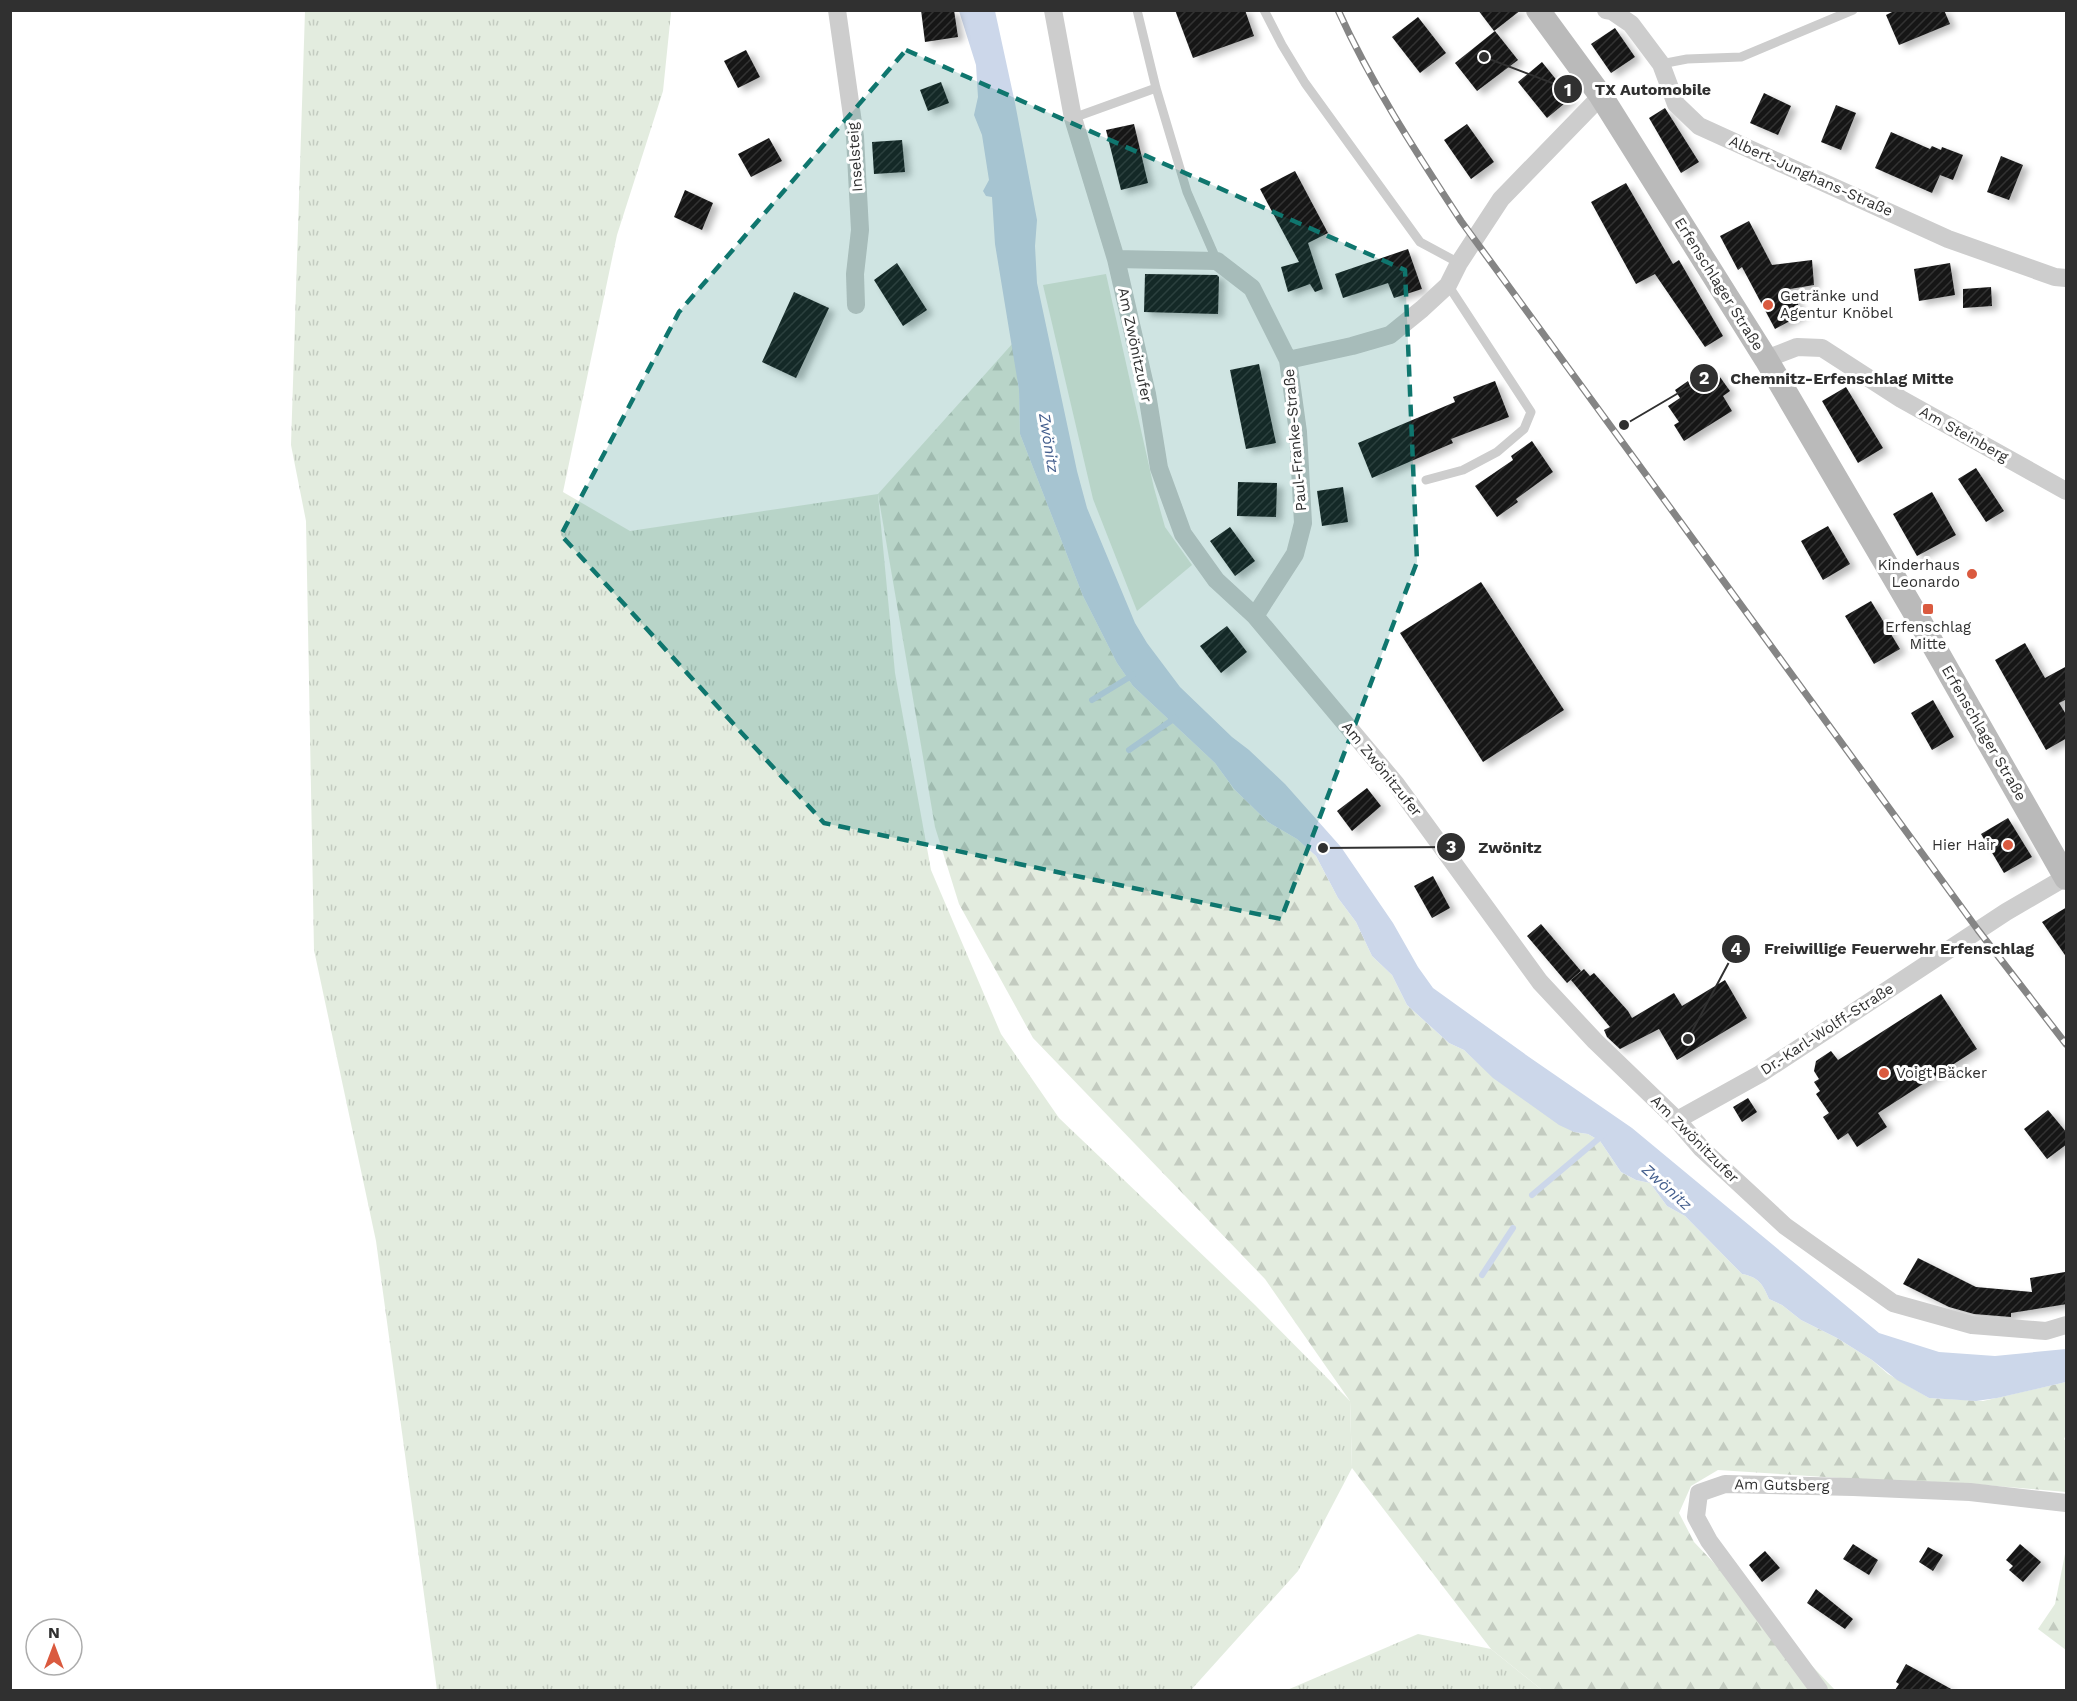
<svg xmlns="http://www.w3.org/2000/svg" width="2077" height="1701" font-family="'Work Sans',sans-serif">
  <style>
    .grass { fill: url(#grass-tufts) }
    .forest { fill: url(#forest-firs) }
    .green { fill: #e3ecdf }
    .water { fill: #ccd7ea }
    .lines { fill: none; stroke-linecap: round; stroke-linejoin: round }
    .stream { stroke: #ccd7ea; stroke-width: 6 }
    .building { fill: url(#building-hatch); filter: url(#shadow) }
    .service { stroke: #cdcdcd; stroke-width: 9 }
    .minor { stroke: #cdcdcd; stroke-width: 18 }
    .secondary { stroke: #bababa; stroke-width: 24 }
    .rail-casing { stroke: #858585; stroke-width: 7 }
    .rail { stroke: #fff; stroke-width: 4.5; stroke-dasharray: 14; stroke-linecap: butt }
    .marked { fill: #0f766e; fill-opacity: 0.2; stroke: #0f766e; stroke-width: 4.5; stroke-dasharray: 12 8; stroke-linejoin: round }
    .poi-dot { fill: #da5a3f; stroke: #fff; stroke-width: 2 }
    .labels { text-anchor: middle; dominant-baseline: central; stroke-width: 6; stroke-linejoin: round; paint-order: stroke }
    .street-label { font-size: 15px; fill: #303030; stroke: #fff }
    .poi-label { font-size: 15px; fill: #303030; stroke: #fff; text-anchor: start }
    .water-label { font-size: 16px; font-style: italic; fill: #435e8d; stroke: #fff }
    .leader { fill: none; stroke: #303030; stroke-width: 2 }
    .callout-dot { fill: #303030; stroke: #fff; stroke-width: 2 }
    .mark-label { font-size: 18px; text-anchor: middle; font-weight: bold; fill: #fff }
    .callout-label { font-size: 16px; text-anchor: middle; font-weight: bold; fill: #303030; stroke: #fff; stroke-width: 6; stroke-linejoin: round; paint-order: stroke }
  </style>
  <defs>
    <pattern id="grass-tufts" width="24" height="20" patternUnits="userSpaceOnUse" patternTransform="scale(1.5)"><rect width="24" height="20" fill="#e3ecdf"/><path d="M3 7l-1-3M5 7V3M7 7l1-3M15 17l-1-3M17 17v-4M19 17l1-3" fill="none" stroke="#c3cbc0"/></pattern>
    <pattern id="forest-firs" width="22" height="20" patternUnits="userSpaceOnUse" patternTransform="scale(1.5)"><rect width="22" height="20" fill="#e3ecdf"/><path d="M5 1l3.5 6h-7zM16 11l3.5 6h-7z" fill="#c3cbc0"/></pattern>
    <pattern id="building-hatch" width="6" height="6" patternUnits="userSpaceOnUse" patternTransform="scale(1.5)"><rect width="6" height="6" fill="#171717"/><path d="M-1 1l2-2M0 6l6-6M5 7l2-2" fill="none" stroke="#303030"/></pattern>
    <filter id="shadow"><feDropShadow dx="6" dy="4" stdDeviation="3" flood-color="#0004"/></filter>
  </defs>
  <rect width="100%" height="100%" fill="#fff"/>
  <path class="grass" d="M 670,10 L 671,13 L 663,91 L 617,235 L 563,492 L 630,531 L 878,494 L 895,673 L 931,870 L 1001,1034 L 1059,1118 L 1255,1305 L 1350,1401 L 1352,1468 L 1298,1571 L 1191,1690 L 437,1690 L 376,1241 L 314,950 L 306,521 L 291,445 L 305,11 Z
    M 1418,1634 L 1491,1649 L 1542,1690 L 1287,1690 Z"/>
  <path class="forest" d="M 1013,343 L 1019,390 L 1020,434 L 1083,596 L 1117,663 L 1133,686 L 1215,763 L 1234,789 L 1268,822 L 1297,839 L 1316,856 L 1338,898 L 1356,922 L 1372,956 L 1392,975 L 1407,1005 L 1449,1043 L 1464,1050 L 1479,1064 L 1574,1132 L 1588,1134 L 1600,1141 L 1621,1172 L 1636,1180 L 1650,1183 L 1667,1206 L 1685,1216 L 1742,1274 C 1758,1277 1763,1284 1769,1299 L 1782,1305 L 1801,1320 L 1837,1338 L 1872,1360 L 1888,1374 L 1929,1398 L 1983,1401 L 2066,1382 L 2066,1435 L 2064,1439 L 2066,1441 L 2066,1492 L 1961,1483 L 1856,1479 L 1718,1470 L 1691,1486 L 1679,1513 L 1694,1542 L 1835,1690 L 1542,1690 L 1491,1649 L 1352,1468 L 1350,1401 L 1265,1279 L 1033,1038 L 959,904 L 935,827 L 878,494 Z
    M 2066,1549 L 2066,1650 L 2038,1629 L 2055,1604 Z"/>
  <path class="green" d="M 1106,274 L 1154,488 L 1165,527 L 1192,565 L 1137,611 L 1093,499 L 1043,285 Z"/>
  <path class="water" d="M 959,11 L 995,11 L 1015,103 L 1037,220 L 1035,246 L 1037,283 L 1077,471 L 1087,508 L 1135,623 L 1147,643 L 1180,687 L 1232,737 L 1249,750 L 1285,784 L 1341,847 L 1393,923 L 1418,967 L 1433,988 L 1529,1057 L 1632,1128 L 1879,1333 L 1939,1352 L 1995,1356 L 2066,1349 L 2066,1382 L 1997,1398 L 1976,1401 L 1929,1398 L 1897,1380 L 1872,1360 L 1837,1338 L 1801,1320 L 1782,1305 L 1769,1299 C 1763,1284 1758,1277 1742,1274 L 1685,1216 L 1667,1206 L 1650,1183 L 1636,1180 L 1621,1172 L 1600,1141 L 1588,1134 L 1574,1132 L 1559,1125 L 1493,1078 L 1464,1050 L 1449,1043 L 1407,1005 L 1392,975 L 1372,956 L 1356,922 L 1338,898 L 1316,856 L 1297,839 L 1268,822 L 1234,789 L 1215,763 L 1133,686 L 1117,663 L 1083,596 L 1020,434 L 1019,390 L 995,244 L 992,197 L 986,196 L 983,191 L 989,180 L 982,135 L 974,115 L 978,97 L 976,65 Z"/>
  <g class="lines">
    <path class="stream" d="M 1092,700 L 1133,675
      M 1129,750 L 1175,718
      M 1532,1195 L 1603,1135
      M 1482,1275 L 1513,1228"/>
  </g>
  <path class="building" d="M 921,10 L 954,10 L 958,37 L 925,42 Z
    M 1175,10 L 1245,10 L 1254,36 L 1193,58 Z
    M 1478,10 L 1521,10 L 1494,31 Z
    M 1896,10 L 1944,10 L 1950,24 L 1899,45 L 1886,15 Z
    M 1418,17 L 1446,53 L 1420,73 L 1392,37 Z
    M 1615,28 L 1635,57 L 1611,73 L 1591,44 Z
    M 1495,31 L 1518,60 L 1477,91 L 1455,63 Z
    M 746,50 L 760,77 L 738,88 L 724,61 Z
    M 1542,62 L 1571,98 L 1547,118 L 1518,82 Z
    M 941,82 L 949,103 L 928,111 L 920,90 Z
    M 1764,93 L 1791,106 L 1778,135 L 1750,123 Z
    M 1836,105 L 1856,113 L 1841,150 L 1821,142 Z
    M 1665,108 L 1699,162 L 1681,173 L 1649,118 Z
    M 1134,124 L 1148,183 L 1121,190 L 1106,130 Z
    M 1467,124 L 1494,162 L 1471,179 L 1444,140 Z
    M 1891,132 L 1930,149 L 1932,146 L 1941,150 L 1942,147 L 1963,155 L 1953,180 L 1940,175 L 1932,193 L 1875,168 Z
    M 769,138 L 782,161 L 751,177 L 738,154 Z
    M 902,140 L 905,172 L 874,174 L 872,142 Z
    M 2001,156 L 2023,165 L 2009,200 L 1987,192 Z
    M 1295,171 L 1328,233 L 1308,243 L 1323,289 L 1315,292 L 1310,284 L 1288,292 L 1281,267 L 1299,262 L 1260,189 Z
    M 1626,183 L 1673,264 L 1679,260 L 1723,336 L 1705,347 L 1655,274 L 1636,284 L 1591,202 Z
    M 685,190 L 713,203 L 702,230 L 674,217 Z
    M 1749,221 L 1772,265 L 1812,260 L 1814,285 L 1790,289 L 1803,314 L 1775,329 L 1742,267 L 1738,270 L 1720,236 Z
    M 1408,249 L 1422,289 L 1394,298 L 1388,283 L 1343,298 L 1335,274 Z
    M 897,263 L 927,310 L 903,326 L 874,280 Z
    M 1950,263 L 1955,295 L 1919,301 L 1914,269 Z
    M 1145,274 L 1217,275 L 1219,277 L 1218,314 L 1144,312 Z
    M 1991,287 L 1992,306 L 1963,308 L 1963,289 Z
    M 794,292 L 829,308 L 796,378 L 762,362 Z
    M 1259,364 L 1276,443 L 1246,449 L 1230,370 Z
    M 1715,370 L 1730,391 L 1723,396 L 1732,411 L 1684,441 L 1674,425 L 1679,422 L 1668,406 L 1680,398 L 1675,390 L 1688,381 L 1691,385 Z
    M 1495,381 L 1509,417 L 1451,439 L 1453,443 L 1372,478 L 1358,443 L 1455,402 L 1453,397 Z
    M 1846,387 L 1883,448 L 1858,463 L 1822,401 Z
    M 1532,441 L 1553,472 L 1516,499 L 1518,502 L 1497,517 L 1475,486 L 1513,460 L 1511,456 Z
    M 1976,468 L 2004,511 L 1986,522 L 1958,479 Z
    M 1238,482 L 1277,483 L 1276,517 L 1237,516 Z
    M 1343,487 L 1348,522 L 1322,526 L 1317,491 Z
    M 1932,492 L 1956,535 L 1917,556 L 1893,514 Z
    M 1828,526 L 1850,564 L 1823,580 L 1801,541 Z
    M 1230,527 L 1255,561 L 1235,576 L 1210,541 Z
    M 1481,582 L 1564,710 L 1483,762 L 1400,633 Z
    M 1871,601 L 1900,649 L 1874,664 L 1845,616 Z
    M 1227,626 L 1247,652 L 1221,673 L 1200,646 Z
    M 2025,643 L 2045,678 L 2067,666 L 2067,699 L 2059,703 L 2067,716 L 2067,738 L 2046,750 L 1995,660 Z
    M 1933,700 L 1954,737 L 1932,750 L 1911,713 Z
    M 1367,788 L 1381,806 L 1352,831 L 1337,811 Z
    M 2008,818 L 2032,857 L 2004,873 L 1981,834 Z
    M 1433,876 L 1450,908 L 1432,918 L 1414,886 Z
    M 2067,907 L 2067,958 L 2042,922 Z
    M 1541,924 L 1581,971 L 1567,983 L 1527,936 Z
    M 1584,969 L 1590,976 L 1594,973 L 1628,1011 L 1632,1018 L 1674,993 L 1682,1006 L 1725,980 L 1747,1018 L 1677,1060 L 1659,1029 L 1620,1049 L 1607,1037 L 1604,1030 L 1610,1027 L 1571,980 Z
    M 1941,994 L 1977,1049 L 1878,1113 L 1887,1127 L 1857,1147 L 1848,1133 L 1838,1140 L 1823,1117 L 1829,1113 L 1816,1094 L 1820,1091 L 1814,1082 L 1819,1079 L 1814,1071 L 1816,1061 L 1831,1051 L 1838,1060 Z
    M 1748,1098 L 1757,1112 L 1742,1122 L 1733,1107 Z
    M 2048,1110 L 2067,1133 L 2067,1144 L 2047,1159 L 2024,1129 Z
    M 1918,1258 L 1976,1287 L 2032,1292 L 2030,1278 L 2065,1272 L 2067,1304 L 2011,1313 L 2011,1317 L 1974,1314 L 1949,1307 L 1903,1284 Z
    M 1853,1544 L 1878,1560 L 1869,1575 L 1843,1559 Z
    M 2020,1544 L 2041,1562 L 2023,1582 L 2009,1570 L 2013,1566 L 2006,1560 Z
    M 1928,1547 L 1943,1555 L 1933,1571 L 1919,1562 Z
    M 1765,1551 L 1780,1568 L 1762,1582 L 1749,1565 Z
    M 1816,1589 L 1853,1619 L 1845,1629 L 1807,1603 Z
    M 1906,1664 L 1953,1690 L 1895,1690 L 1899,1684 L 1896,1682 Z"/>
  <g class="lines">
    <path class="service" d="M 1137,10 L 1156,88 L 1187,192 L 1217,261
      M 1264,10 L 1282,45 L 1305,83 L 1420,242 L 1459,263
      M 1661,64 L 1687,59 L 1741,57 L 1853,10
      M 1073,118 L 1156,88
      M 1426,480 L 1463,470 L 1497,452 L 1524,429 L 1531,412 L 1448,285"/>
    <path class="minor" d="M 837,10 L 855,137 L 860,230 L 855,274 L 856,305
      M 1053,10 L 1073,118 L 1116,259 L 1147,394 L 1159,468 L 1183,534 L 1216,580 L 1255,616 L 1396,784 L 1540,982 L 1595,1041 L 1677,1120 L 1702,1149 L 1785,1226 L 1893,1303 L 1972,1325 L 2046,1331 L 2066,1325
      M 1606,10 L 1612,11 L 1631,24 L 1661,64 L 1676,104 L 1699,126 L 1948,239 L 2055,277 L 2066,278
      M 1116,259 L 1217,261 L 1252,288 L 1288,360 L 1298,432 L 1303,523 L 1295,554 L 1255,616
      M 1766,359 L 1797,347 L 1822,348 L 1901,399 L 2066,491
      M 1288,360 L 1352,346 L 1390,335 L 1422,309 L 1448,285 L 1459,263 L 1501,199 L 1601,96
      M 1677,1120 L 1760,1074 L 2006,912 L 2066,877
      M 1819,1690 L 1709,1541 L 1696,1517 L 1699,1493 L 1725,1484 L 1853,1487 L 1970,1492 L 2066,1503"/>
    <path class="secondary" d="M 1538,10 L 1601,96 L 1766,359 L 1919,620 L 2066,878"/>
    <defs>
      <path id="rail" d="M 1338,10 C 1372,85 1416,152 1461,221 L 1978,930 L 2066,1044"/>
    </defs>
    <use href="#rail" class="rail-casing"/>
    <use href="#rail" class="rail"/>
  </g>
  <path class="marked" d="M 906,50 L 1405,270 L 1417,562 L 1281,919 L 824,823 L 561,535 L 679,312 Z"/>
  <g class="poi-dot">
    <circle cx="1768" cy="305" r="6"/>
    <circle cx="1972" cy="574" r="6"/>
    <rect x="1922" y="603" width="12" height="12" rx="3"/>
    <circle cx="2008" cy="845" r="6"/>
    <circle cx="1884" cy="1073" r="6"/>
  </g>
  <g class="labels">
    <g class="street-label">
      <text transform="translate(855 157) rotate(-94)">Inselsteig</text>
      <text transform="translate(1811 176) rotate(24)">Albert-Junghans-Straße</text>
      <text transform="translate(1719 284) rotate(58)">Erfenschlager Straße</text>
      <text transform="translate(1135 345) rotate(78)">Am Zwönitzufer</text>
      <text transform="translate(1964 434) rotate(29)">Am Steinberg</text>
      <text transform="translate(1295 440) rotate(-95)">Paul-Franke-Straße</text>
      <text transform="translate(1984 733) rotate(60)">Erfenschlager Straße</text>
      <text transform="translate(1382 769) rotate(51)">Am Zwönitzufer</text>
      <text transform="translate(1827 1029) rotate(-33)">Dr.-Karl-Wolff-Straße</text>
      <text transform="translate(1695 1139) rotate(45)">Am Zwönitzufer</text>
      <text transform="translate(1782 1485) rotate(1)">Am Gutsberg</text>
    </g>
    <g class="poi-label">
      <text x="1780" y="296">Getränke und<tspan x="1780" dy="17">Agentur Knöbel</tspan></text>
      <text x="1960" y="565" text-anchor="end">Kinderhaus<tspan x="1960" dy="17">Leonardo</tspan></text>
      <text x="1928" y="627" text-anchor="middle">Erfenschlag<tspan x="1928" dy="17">Mitte</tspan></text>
      <text x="1996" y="845" text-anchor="end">Hier Hair</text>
      <text x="1896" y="1073">Voigt Bäcker</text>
    </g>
    <g class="water-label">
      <text transform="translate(1049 443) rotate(81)">Zwönitz</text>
      <text transform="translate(1667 1187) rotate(42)">Zwönitz</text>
    </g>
  </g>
  <path class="leader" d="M1484 57L1568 89M1624 425L1704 378M1323 848L1451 847M1688 1039L1736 949"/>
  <g class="callout-dot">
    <circle cx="1484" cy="57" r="6"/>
    <circle cx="1624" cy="425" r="6"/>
    <circle cx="1323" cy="848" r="6"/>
    <circle cx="1688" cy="1039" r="6"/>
    <circle cx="1568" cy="89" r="15"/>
    <circle cx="1704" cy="378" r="15"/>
    <circle cx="1451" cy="847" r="15"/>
    <circle cx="1736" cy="949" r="15"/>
  </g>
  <g class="mark-label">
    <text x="1568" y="96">1</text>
    <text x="1704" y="384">2</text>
    <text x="1451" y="853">3</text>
    <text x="1736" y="955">4</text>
  </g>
  <g class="callout-label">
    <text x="1653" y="95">TX Automobile</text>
    <text x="1842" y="384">Chemnitz-Erfenschlag Mitte</text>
    <text x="1510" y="853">Zwönitz</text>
    <text x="1899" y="954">Freiwillige Feuerwehr Erfenschlag</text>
  </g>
  <rect width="2077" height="1701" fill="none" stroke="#303030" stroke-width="24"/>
  <g transform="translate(54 1647)"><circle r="28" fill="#ffffff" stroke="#acacac" stroke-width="1.5"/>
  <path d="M0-4.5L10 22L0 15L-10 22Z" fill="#da5a3f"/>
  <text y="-9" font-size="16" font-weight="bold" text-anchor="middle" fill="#303030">N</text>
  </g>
</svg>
